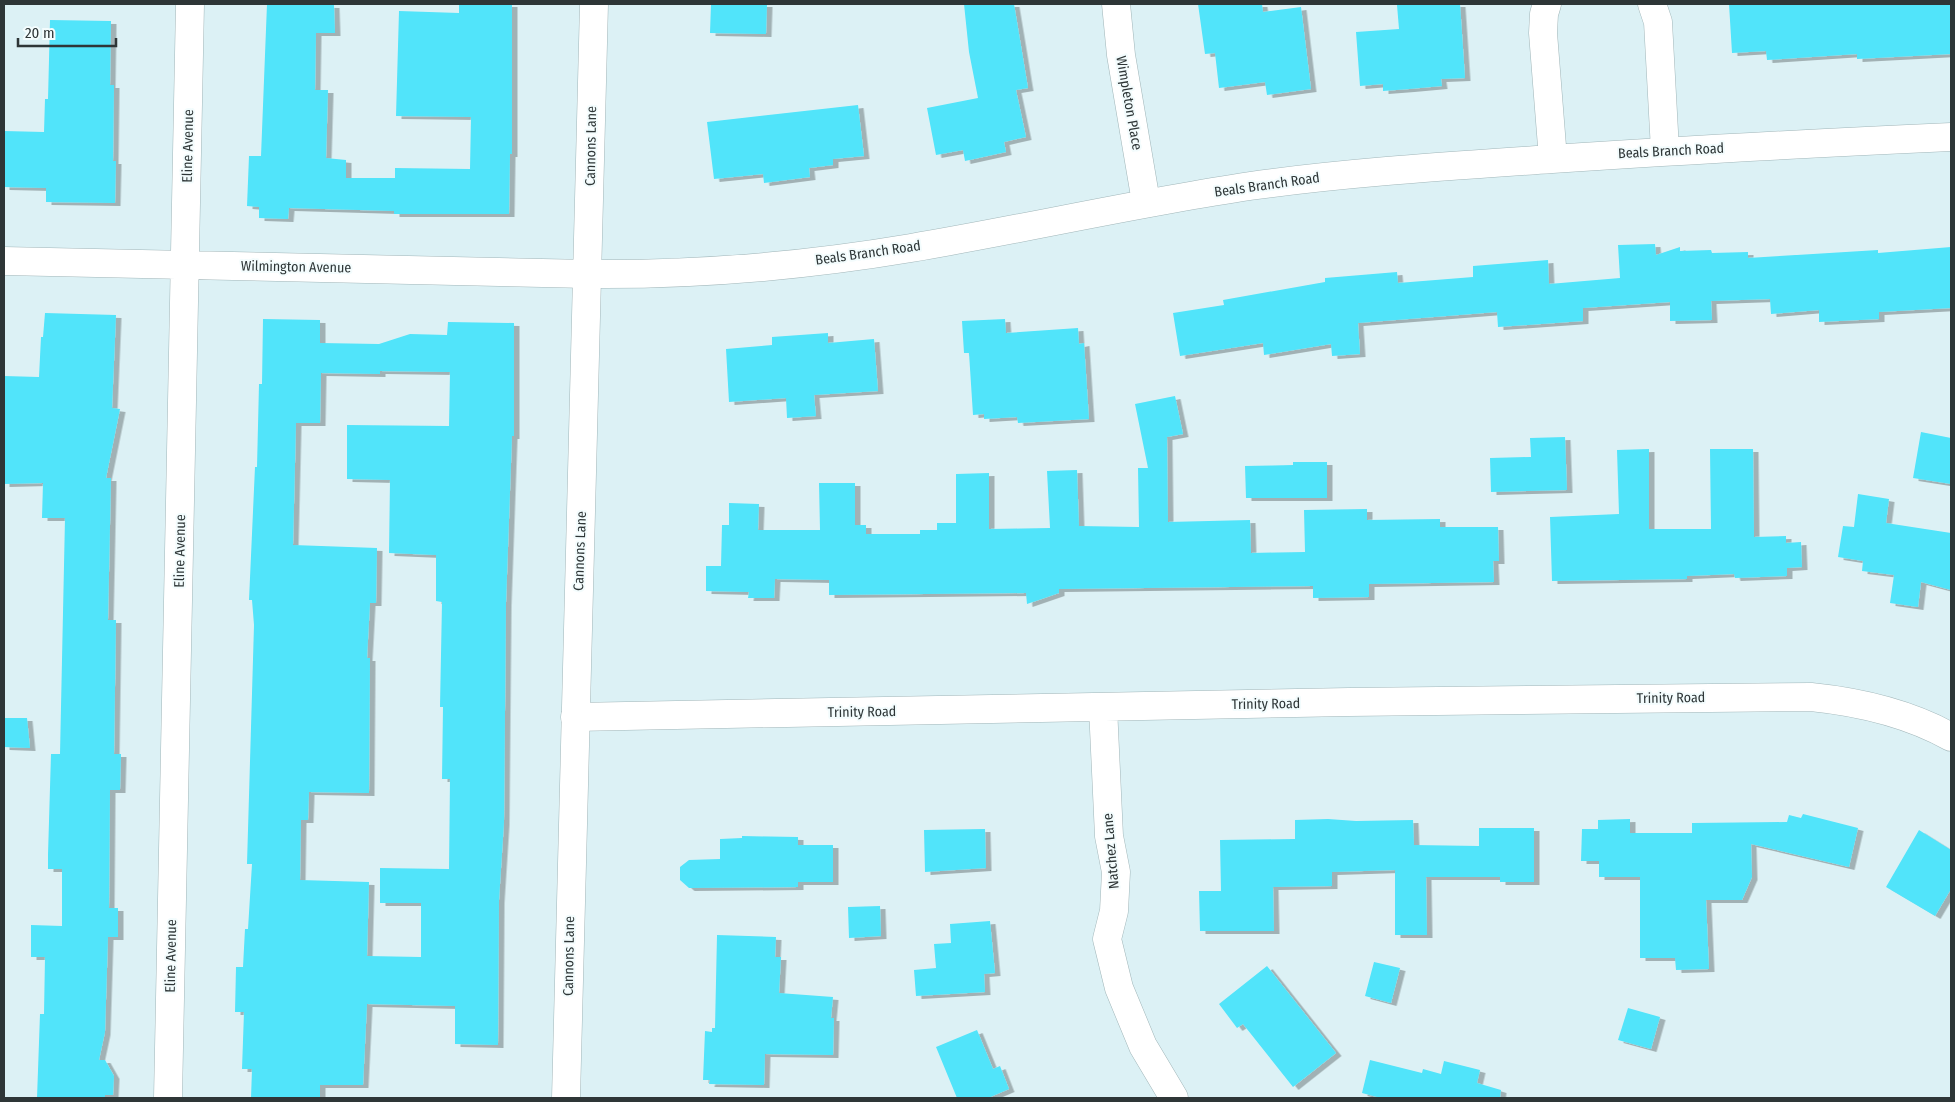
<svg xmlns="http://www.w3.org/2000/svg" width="1955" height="1102" font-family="'Fira Sans Condensed',sans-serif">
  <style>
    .building { fill: #51e4fa; fill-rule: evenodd; filter: url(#shadow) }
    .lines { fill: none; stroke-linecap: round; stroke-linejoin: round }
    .street-casing { stroke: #a1b6b9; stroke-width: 29 }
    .secondary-casing { stroke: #a1b6b9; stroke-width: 29 }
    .street { stroke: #fff; stroke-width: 28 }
    .secondary { stroke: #fff; stroke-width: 28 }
    .labels { text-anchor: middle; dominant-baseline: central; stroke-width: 4; stroke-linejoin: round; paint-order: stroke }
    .street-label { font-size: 14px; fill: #2e3637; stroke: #f3fcfd }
  </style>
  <defs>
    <filter id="shadow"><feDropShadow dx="5.5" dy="3" stdDeviation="0" flood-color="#0004"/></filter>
  </defs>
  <rect width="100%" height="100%" fill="#dcf1f5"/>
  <path class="building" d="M 267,4 L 334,5 L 335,33 L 316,33 L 315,90 L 328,90 L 326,158 L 346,160 L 346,178 L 395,178 L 395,168 L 470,169 L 471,117 L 396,116 L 399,11 L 459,13 L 459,4 L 512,4 L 512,154 L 510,154 L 509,214 L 394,214 L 394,211 L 289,208 L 288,219 L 259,218 L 259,207 L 247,206 L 249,156 L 261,156 Z
    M 711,4 L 767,4 L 766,34 L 710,33 Z
    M 964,4 L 1014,4 L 1028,88 L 1016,90 L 1026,137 L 1004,142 L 1006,152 L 965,161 L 963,150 L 936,155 L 927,108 L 978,98 L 969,52 Z
    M 1198,4 L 1262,4 L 1263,12 L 1301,7 L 1311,89 L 1267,95 L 1265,82 L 1219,88 L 1215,53 L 1205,54 Z
    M 1417,4 L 1460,4 L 1465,78 L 1441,79 L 1442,86 L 1409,89 L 1383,91 L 1383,84 L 1360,86 L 1356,32 L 1399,29 L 1397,5 Z
    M 1729,4 L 1951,4 L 1951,54 L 1857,59 L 1857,54 L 1767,60 L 1766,51 L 1732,53 Z
    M 50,20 L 111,21 L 110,85 L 114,85 L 113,161 L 116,161 L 115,203 L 46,202 L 46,188 L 4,187 L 4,131 L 44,132 L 45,99 L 48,99 Z
    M 858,105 L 864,156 L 833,159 L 833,165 L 809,168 L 810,177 L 764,183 L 763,174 L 714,179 L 707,122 Z
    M 1655,244 L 1656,255 L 1680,247 L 1680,251 L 1711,250 L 1712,253 L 1748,252 L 1748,258 L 1878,250 L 1878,253 L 1951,247 L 1951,308 L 1879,312 L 1879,319 L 1819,322 L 1819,310 L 1771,314 L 1770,299 L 1711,301 L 1712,320 L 1670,321 L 1670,302 L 1583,308 L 1583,321 L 1498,327 L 1497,312 L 1358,323 L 1360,354 L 1332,356 L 1331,344 L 1264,355 L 1263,343 L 1180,356 L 1173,313 L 1224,305 L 1223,300 L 1325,282 L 1325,278 L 1397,272 L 1398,283 L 1473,277 L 1473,266 L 1548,260 L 1549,284 L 1620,278 L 1618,245 Z
    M 45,313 L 116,315 L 112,408 L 120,409 L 106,478 L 111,478 L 108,620 L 116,620 L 114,754 L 121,754 L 120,790 L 110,790 L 109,908 L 118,908 L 118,937 L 108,937 L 105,1032 L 99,1060 L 105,1060 L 114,1076 L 113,1095 L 105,1095 L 105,1098 L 37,1098 L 40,1014 L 44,1014 L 45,957 L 31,957 L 31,925 L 62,926 L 62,869 L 48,869 L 48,855 L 51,754 L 60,754 L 65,518 L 42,518 L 43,483 L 4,484 L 4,376 L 39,377 L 41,337 L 43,337 Z
    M 263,319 L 320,320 L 320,343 L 379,344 L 410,334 L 447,335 L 448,322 L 514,323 L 514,436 L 512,436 L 506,603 L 504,822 L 499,900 L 498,1045 L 455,1044 L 455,1006 L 367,1004 L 363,1085 L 320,1085 L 320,1098 L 251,1098 L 252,1069 L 242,1069 L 244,1012 L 235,1012 L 236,967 L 243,967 L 245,929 L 248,929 L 252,864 L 247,864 L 254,625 L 252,600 L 249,600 L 255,467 L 257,467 L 259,384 L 262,384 ZM 380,371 L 450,372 L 449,426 L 347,425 L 347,479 L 390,480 L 389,553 L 436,555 L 436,601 L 442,602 L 440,707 L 443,707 L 442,779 L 450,779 L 449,869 L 380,868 L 380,903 L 421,903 L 421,957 L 367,956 L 369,882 L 300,880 L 301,820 L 308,820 L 309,792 L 369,793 L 370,658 L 367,658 L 370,603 L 376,603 L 377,548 L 293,545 L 296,423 L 320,423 L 321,373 L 380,374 Z
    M 1005,319 L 1006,333 L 1078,328 L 1079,344 L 1084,343 L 1089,419 L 1018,423 L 1017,417 L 984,419 L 984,414 L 973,415 L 969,353 L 964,353 L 962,321 Z
    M 828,333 L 828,343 L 874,339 L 878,391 L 814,395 L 816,416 L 787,418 L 786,398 L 729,402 L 726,349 L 772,345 L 772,337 Z
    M 1175,396 L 1183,434 L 1167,437 L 1168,522 L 1250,520 L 1251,553 L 1305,552 L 1304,510 L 1367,509 L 1367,520 L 1440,519 L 1440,527 L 1498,527 L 1499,561 L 1493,561 L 1494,582 L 1369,584 L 1369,597 L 1313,598 L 1313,586 L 1059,589 L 1059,593 L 1027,604 L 1026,593 L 829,595 L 829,580 L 775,579 L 774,598 L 748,598 L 749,592 L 706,591 L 706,566 L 721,566 L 722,525 L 729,525 L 729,503 L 759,504 L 758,530 L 820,530 L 819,483 L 855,483 L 855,525 L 866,525 L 866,534 L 920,534 L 920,530 L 937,530 L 937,523 L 956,523 L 956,474 L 989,473 L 989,529 L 1050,528 L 1047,471 L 1077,470 L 1079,526 L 1139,527 L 1138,468 L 1148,468 L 1135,404 Z
    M 1921,432 L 1951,438 L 1951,484 L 1913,478 Z
    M 1565,437 L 1567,490 L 1491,492 L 1490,458 L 1531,457 L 1530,438 Z
    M 1649,449 L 1649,529 L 1711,529 L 1710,449 L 1753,449 L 1754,537 L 1786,536 L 1786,543 L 1801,542 L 1802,567 L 1787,568 L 1787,576 L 1735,578 L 1734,574 L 1687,576 L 1687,579 L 1552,581 L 1550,517 L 1619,514 L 1617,450 Z
    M 1293,462 L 1327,462 L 1327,498 L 1246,498 L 1245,466 L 1293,465 Z
    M 1858,494 L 1889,499 L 1886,523 L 1951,533 L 1951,590 L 1921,582 L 1918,607 L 1890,603 L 1894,575 L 1862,571 L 1863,561 L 1838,557 L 1843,526 L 1854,527 Z
    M 4,718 L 27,718 L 30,748 L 4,747 Z
    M 1803,814 L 1858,828 L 1849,867 L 1751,844 L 1752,877 L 1742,900 L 1706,900 L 1709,969 L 1676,970 L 1675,958 L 1640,958 L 1640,877 L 1599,877 L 1599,861 L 1581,861 L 1582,829 L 1598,829 L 1598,820 L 1630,819 L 1630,833 L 1692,833 L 1692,823 L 1787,822 L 1789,815 L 1801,818 Z
    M 1328,819 L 1356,821 L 1413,820 L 1414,845 L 1479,846 L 1479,828 L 1534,828 L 1534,882 L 1500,882 L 1500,877 L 1426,877 L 1427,935 L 1395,935 L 1395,870 L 1332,872 L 1332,886 L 1273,887 L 1274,931 L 1200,931 L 1199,891 L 1221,891 L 1220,840 L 1295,839 L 1295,820 Z
    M 985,829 L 986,868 L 925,872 L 924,830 Z
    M 1919,830 L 1951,850 L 1951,889 L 1935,916 L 1886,887 Z
    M 742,836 L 798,837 L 798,845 L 833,845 L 833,882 L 798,882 L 798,887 L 689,888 L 680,880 L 680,867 L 689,860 L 720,859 L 720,839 L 742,838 Z
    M 880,906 L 881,936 L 849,938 L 848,907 Z
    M 990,921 L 995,973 L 984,974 L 985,992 L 916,996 L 914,970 L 936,968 L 934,944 L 951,943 L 950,924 Z
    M 717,935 L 776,937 L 775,957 L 781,957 L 779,993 L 833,997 L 831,1018 L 834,1018 L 833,1055 L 765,1054 L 764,1085 L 709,1084 L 710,1080 L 703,1080 L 705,1031 L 712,1032 L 712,1028 L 715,1028 Z
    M 1374,962 L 1400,968 L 1391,1003 L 1365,996 Z
    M 1267,966 L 1336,1053 L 1293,1087 L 1243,1024 L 1237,1028 L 1219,1004 Z
    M 1628,1008 L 1660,1017 L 1651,1049 L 1618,1040 Z
    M 977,1030 L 993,1069 L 1000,1066 L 1009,1089 L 988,1098 L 957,1098 L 936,1047 Z
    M 1370,1060 L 1422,1073 L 1423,1069 L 1441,1074 L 1444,1061 L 1480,1070 L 1477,1083 L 1501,1090 L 1500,1098 L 1381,1098 L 1362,1093 Z"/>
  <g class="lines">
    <defs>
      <path id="street" d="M 1116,4 L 1121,55 L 1146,202
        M 1547,4 L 1544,14 L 1543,33 L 1553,159
        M 1652,4 L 1658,22 L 1665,150
        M 4,261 L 588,274 C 696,275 804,266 911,248 C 1024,229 1136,203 1250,186 C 1350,172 1451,166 1552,159 C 1685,150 1818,143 1951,137
        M 1103,707 L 1109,836 L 1116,872 L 1114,911 L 1107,939 L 1119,988 L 1143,1046 L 1174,1098
        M 575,717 L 1349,702 L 1811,697 C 1860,702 1908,713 1951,737
        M 168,1098 L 190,4"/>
      <path id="secondary" d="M 566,1098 L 594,4"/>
    </defs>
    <use href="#street" class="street-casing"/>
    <use href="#secondary" class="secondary-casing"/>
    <use href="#street" class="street"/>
    <use href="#secondary" class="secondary"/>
  </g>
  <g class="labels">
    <g class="street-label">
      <text transform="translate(1129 103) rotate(80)">Wimpleton Place</text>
      <text transform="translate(188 146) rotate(-89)">Eline Avenue</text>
      <text transform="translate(591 146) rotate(-89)">Cannons Lane</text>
      <text transform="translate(1671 151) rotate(-3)">Beals Branch Road</text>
      <text transform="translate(1267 185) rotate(-8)">Beals Branch Road</text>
      <text transform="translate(868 253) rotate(-8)">Beals Branch Road</text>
      <text transform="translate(296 267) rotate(1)">Wilmington Avenue</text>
      <text transform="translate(180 551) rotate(-89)">Eline Avenue</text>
      <text transform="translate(580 551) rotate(-88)">Cannons Lane</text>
      <text transform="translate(1671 698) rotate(-1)">Trinity Road</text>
      <text transform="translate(1266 704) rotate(-1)">Trinity Road</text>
      <text transform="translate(862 712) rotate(-1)">Trinity Road</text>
      <text transform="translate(1111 851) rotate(-95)">Natchez Lane</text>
      <text transform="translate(171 956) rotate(-89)">Eline Avenue</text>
      <text transform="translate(569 956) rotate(-89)">Cannons Lane</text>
    </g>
  </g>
  <rect width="1955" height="1102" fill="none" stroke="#2e3637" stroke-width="10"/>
  <path d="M18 38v8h98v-8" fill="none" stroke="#2e3637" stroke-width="2.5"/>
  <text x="25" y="38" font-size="15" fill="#2e3637" stroke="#f3fcfd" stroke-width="4" paint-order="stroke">20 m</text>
</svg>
